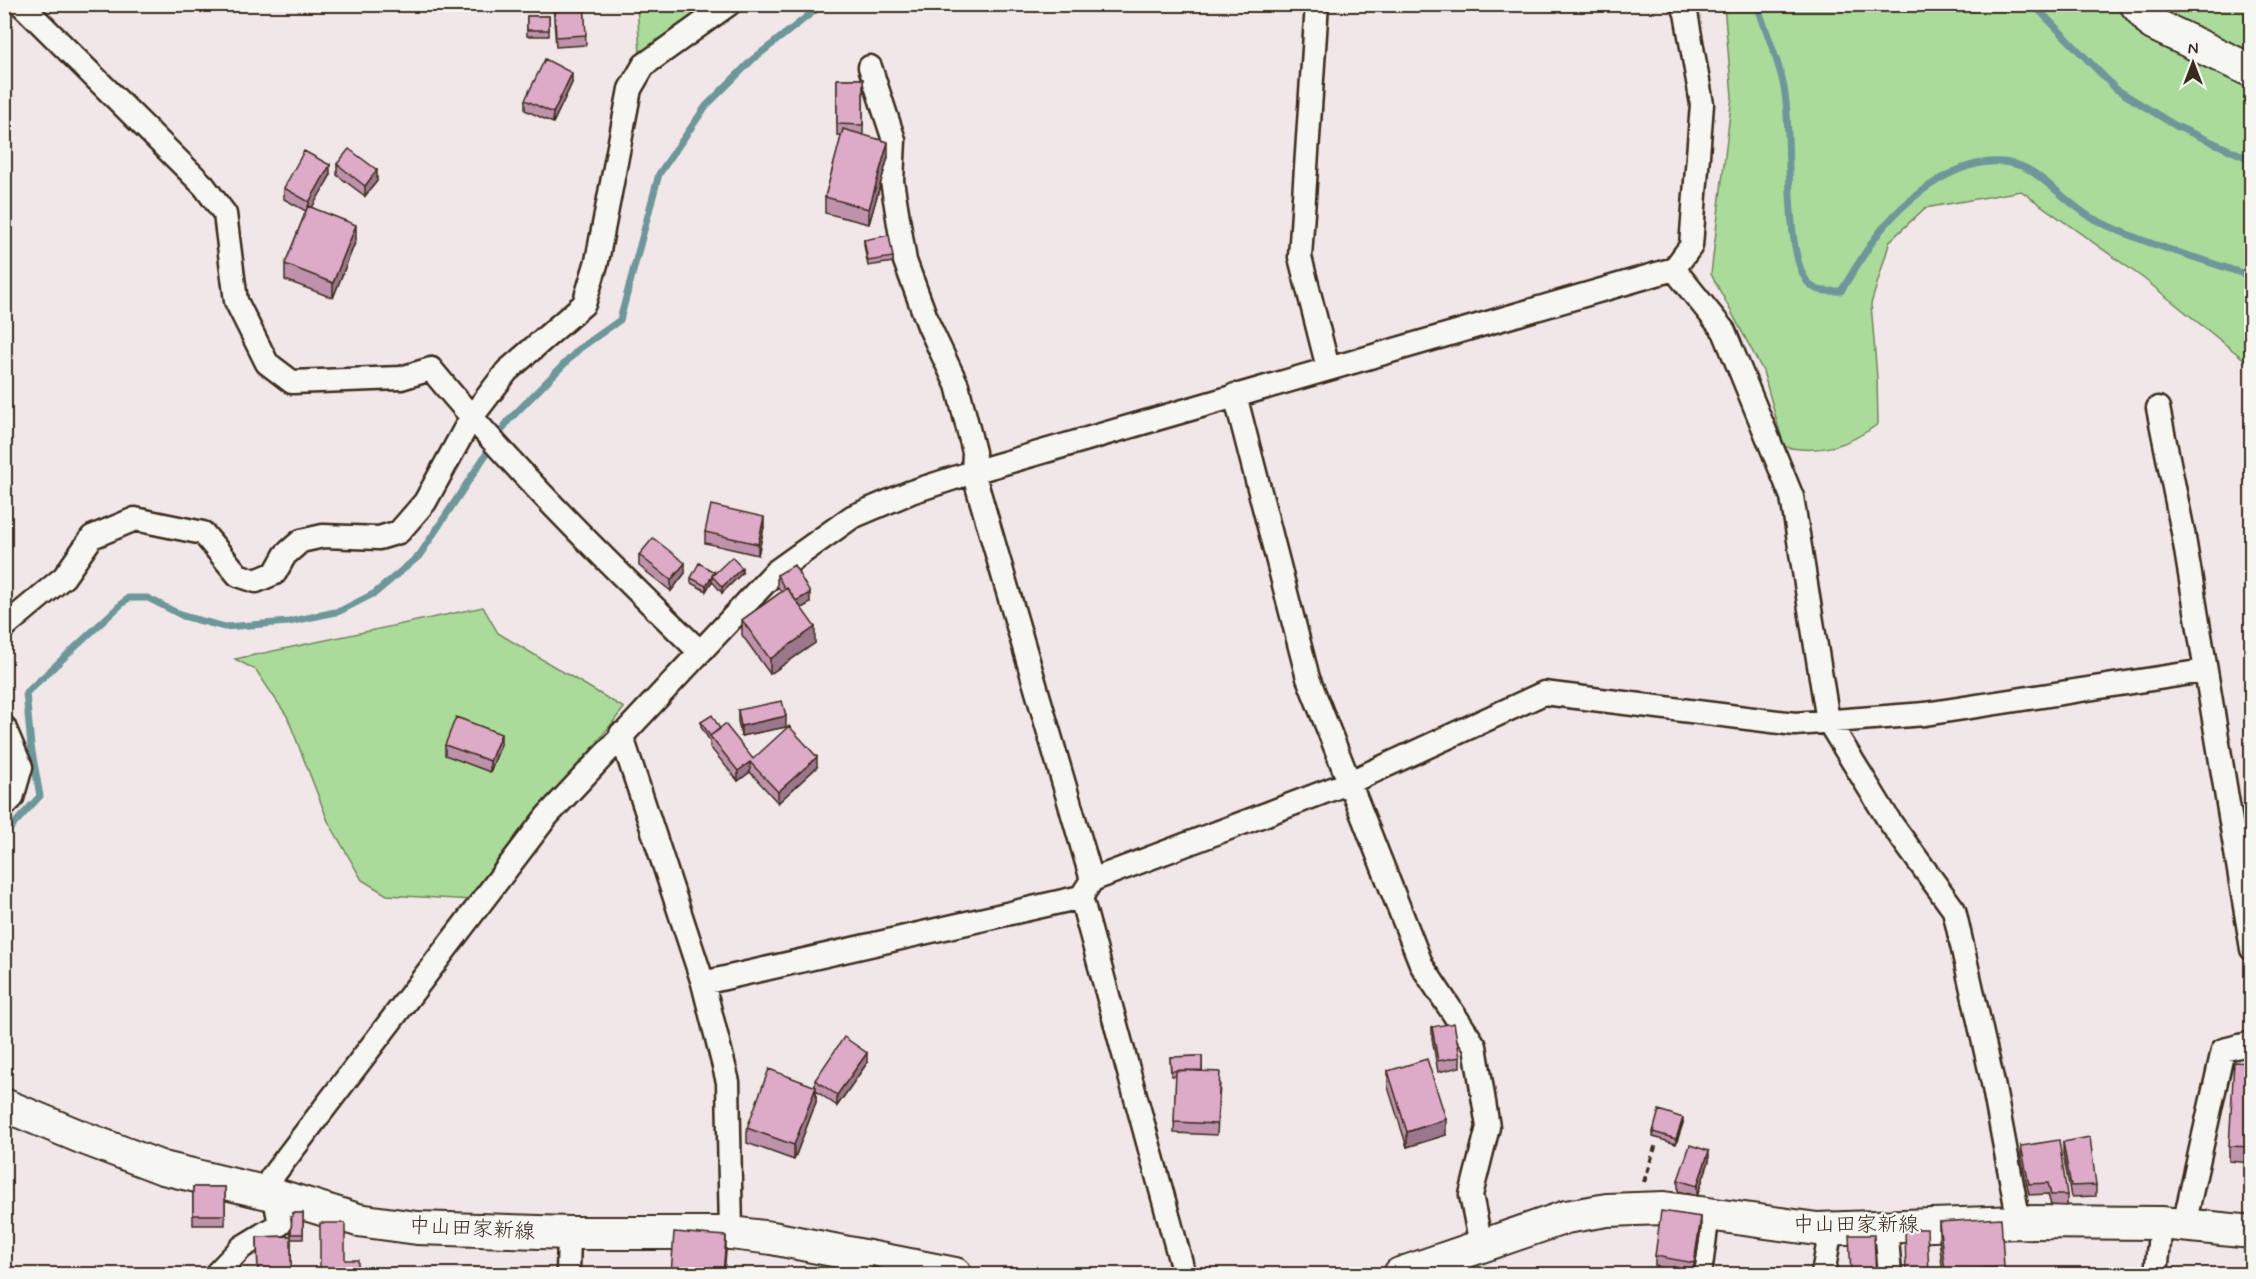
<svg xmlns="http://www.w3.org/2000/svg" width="2256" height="1279" font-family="Mynerve,'Klee One',sans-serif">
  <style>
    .green { fill: #aadb9b; stroke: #72825c; stroke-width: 1.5 }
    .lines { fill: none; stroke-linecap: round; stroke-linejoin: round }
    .stream { stroke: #6e979a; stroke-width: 7 }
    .street-casing { stroke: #3b2a1e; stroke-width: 27 }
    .secondary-casing { stroke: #3b2a1e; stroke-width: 36 }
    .path { stroke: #3b2a1e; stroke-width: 4; stroke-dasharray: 6 4.5; stroke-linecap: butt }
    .street { stroke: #f6f6f2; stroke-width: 22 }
    .secondary { stroke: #f6f6f2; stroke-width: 32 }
    .wall { fill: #be92ab; stroke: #3b2a1e; stroke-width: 1.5 }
    .shaded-wall { fill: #9b778b; stroke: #3b2a1e; stroke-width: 1.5 }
    .building { fill: #ddaac7; stroke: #3b2a1e; stroke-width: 1.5 }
    .labels { text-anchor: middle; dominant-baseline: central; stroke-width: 4.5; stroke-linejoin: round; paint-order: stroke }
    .street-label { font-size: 21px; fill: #3b2a1e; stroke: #f6f6f2 }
  </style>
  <rect width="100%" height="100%" fill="#f1e7e9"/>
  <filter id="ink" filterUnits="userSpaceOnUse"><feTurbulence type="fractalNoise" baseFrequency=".0167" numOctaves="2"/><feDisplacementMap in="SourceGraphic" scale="12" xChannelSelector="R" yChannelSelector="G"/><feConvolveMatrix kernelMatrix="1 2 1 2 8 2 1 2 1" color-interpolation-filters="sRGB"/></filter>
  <g filter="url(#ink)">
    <path class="green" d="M 637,4 L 707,5 L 640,54 Z
      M 1724,5 L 2251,5 L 2251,365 L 2143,278 L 2021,191 L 1925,208 L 1890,241 L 1871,304 L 1877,378 L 1878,424 C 1848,446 1821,454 1784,447 L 1763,371 L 1711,274 L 1732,96 Z
      M 483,607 L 498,633 L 624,708 L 473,900 L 387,895 L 362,880 L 328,821 L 287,716 L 256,670 L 235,659 Z"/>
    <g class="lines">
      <path class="stream" d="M 1757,4 C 1765,30 1777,56 1783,83 C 1794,127 1781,256 1810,285 C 1819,293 1830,291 1841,291 C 1852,274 1863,255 1875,238 C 1905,197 1967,147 2021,166 C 2041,173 2072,208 2094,219 C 2144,245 2199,257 2252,277
        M 2033,4 L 2116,89 L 2176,126 L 2252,160
        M 4,835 L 40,796 L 31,746 L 26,693 L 128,598 L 148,598 L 183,616 L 225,627 L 289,622 L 340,611 L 375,593 L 419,556 L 508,421 L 579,349 L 620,320 L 659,174 L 706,106 L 752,60 L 823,4"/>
      <defs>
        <path id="street" d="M 21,4 L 204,186 L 225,214 L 236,301 L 267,363 L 292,382 L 401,378 L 431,369 C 513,469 605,560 699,651
          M 1317,4 L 1300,257 L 1328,368
          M 870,67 L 894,140 L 892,181 L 905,261 L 929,326 L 957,385 L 974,452 L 973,472 L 1092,880
          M 1674,269 L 1724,331 L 1792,497 L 1828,721 L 1890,822 L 1954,910 L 1993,1083 L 2019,1222
          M 1235,395 L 1308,678 L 1422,966 L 1475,1046 L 1488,1127 L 1471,1195 L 1481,1245
          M 2158,408 L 2183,532 L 2252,949
          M 4,627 L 64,577 L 92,537 L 135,519 L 203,533 L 238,575 L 256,581 L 275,573 L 285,555 L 301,541 L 323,536 L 379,538 L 399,532 L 425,502 L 471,418 L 507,371 L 584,304 L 597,261 L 630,89 L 644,65 L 729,4
          M 4,727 L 21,767 L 12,798 L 4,806
          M 621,734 L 703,983 L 728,1082 L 731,1233
          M 1081,897 L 1184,1274
          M 703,983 L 1081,897 L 1092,880 L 1348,783 L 1544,693 L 1795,724 L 1925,714 L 2204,671
          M 2184,1225 L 2223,1050 L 2252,1043
          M 1886,1227 L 1890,1274
          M 216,1274 L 242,1247 L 280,1224 L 271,1178 L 547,816 L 775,572 L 852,517 L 911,492 L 973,472 L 1674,269 L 1691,246 L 1702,104 L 1686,13 L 1682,4
          M 568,1274 L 569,1233
          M 1700,1274 L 1708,1214
          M 1823,1274 L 1831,1228
          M 2156,1274 L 2161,1223"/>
        <path id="secondary" d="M 2136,4 L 2153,24 L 2252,71
          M 4,1105 L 81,1137 L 163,1168 L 276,1195 L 358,1220 L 417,1228 L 569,1233 L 731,1233 L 772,1238 L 955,1274
          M 1400,1274 L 1566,1217 L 1607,1210 L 1664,1208 L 1817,1229 L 2019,1222 L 2161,1223 L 2252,1232"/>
      </defs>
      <use href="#street" class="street-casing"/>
      <use href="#secondary" class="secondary-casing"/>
      <path class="path" d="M 1644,1182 L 1656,1144"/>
      <use href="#street" class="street"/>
      <use href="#secondary" class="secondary"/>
    </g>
    <path class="wall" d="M 553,4 L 584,4 L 586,45 L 556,47 Z
      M 527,16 L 549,16 L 549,36 L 527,36 Z
      M 837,79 L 863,79 L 863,135 L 888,157 L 869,224 L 825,213 L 825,197 L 842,135 L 837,135 Z
      M 572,83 L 553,123 L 525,110 L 525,100 Z
      M 337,164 L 377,181 L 365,196 L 337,175 Z
      M 330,176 L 312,207 L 356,240 L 333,298 L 285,280 L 285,264 L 306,211 L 284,199 L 284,188 Z
      M 864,240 L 893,257 L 893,262 L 868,266 L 864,245 Z
      M 764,527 L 758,555 L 705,543 L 705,532 Z
      M 639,555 L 685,573 L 671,591 L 639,566 Z
      M 742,573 L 722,593 L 712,581 L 706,591 L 691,583 L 691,578 L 714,574 Z
      M 777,575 L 810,603 L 801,608 L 815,643 L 770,674 L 742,635 L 742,620 L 781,592 L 777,586 Z
      M 738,710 L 786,727 L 741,736 L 738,721 Z
      M 701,722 L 720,729 L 753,759 L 817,767 L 778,803 L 750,772 L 738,781 L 710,747 L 710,741 L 701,727 Z
      M 501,744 L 490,772 L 445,755 L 445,745 Z
      M 1432,1027 L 1460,1057 L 1460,1067 L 1438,1072 L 1432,1038 Z
      M 1202,1056 L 1202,1071 L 1220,1083 L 1217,1135 L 1174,1133 L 1176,1076 L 1171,1076 L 1170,1057 Z
      M 867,1063 L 837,1106 L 816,1091 L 816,1102 L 794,1160 L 747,1143 L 747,1128 L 815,1086 L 815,1080 Z
      M 2252,1063 L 2252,1163 L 2229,1161 L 2229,1146 Z
      M 1388,1071 L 1446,1135 L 1407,1147 L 1388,1087 Z
      M 1683,1123 L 1676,1144 L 1653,1137 L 1653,1132 Z
      M 2063,1142 L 2096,1185 L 2096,1196 L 2071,1197 L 2063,1153 Z
      M 2021,1146 L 2067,1195 L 2067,1206 L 2051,1205 L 2048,1194 L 2029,1195 L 2021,1157 Z
      M 1709,1161 L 1697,1196 L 1678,1191 L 1678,1180 Z
      M 193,1187 L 225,1187 L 225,1225 L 193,1225 Z
      M 292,1213 L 303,1213 L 303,1239 L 291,1239 L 291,1275 L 258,1275 L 257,1237 L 291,1236 Z
      M 1939,1222 L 2004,1267 L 2004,1275 L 1943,1275 L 1939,1238 Z
      M 1701,1228 L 1694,1274 L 1655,1266 L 1655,1256 Z"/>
    <path class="shaded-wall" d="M 572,73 L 572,83 L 553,123 L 553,113 Z
      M 888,142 L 888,157 L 869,224 L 869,209 Z
      M 330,165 L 330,176 L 309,213 L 309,202 Z
      M 377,170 L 377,181 L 365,196 L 365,186 Z
      M 356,225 L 356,240 L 333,298 L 333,283 Z
      M 764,517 L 764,527 L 758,555 L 758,544 Z
      M 685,563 L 685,573 L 671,591 L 671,580 Z
      M 742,568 L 742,573 L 722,593 L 722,587 Z
      M 714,572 L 714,577 L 712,576 L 712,581 L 706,591 L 706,586 Z
      M 810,593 L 810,603 L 794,613 L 794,602 Z
      M 815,627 L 815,643 L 770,674 L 770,659 Z
      M 786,716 L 786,727 L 741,736 L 741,726 Z
      M 501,734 L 501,744 L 490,772 L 490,761 Z
      M 817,757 L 817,767 L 778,803 L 778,792 Z
      M 750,762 L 750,772 L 738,781 L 738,771 Z
      M 867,1053 L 867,1063 L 837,1106 L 837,1095 Z
      M 816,1087 L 816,1102 L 794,1160 L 794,1145 Z
      M 1683,1118 L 1683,1123 L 1676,1144 L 1676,1139 Z
      M 1446,1119 L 1446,1135 L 1407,1147 L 1407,1132 Z
      M 1709,1151 L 1709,1161 L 1697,1196 L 1697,1186 Z
      M 1701,1217 L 1701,1228 L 1694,1274 L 1694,1263 Z
      M 726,1236 L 726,1252 L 724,1275 L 723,1275 Z"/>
    <path class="building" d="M 554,4 L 584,4 L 586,35 L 556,37 Z
      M 527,16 L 549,16 L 549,30 L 527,30 Z
      M 545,59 L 572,73 L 553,113 L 525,100 Z
      M 837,79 L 863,79 L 863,125 L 837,124 Z
      M 843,129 L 888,142 L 869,209 L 825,197 Z
      M 349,149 L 377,170 L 365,186 L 337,164 Z
      M 304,151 L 330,165 L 309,202 L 284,188 Z
      M 308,206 L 356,225 L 333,283 L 285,264 Z
      M 889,235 L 893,257 L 868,261 L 864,240 Z
      M 711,505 L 764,517 L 758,544 L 705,532 Z
      M 653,538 L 685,563 L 671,580 L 639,555 Z
      M 732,557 L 742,568 L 722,587 L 712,576 Z
      M 699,563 L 714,572 L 706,586 L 691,578 Z
      M 794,565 L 810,593 L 796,601 L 787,588 L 785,589 L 777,575 Z
      M 787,588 L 815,627 L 770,659 L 742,620 Z
      M 782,701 L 786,716 L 741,726 L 738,710 Z
      M 712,715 L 720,729 L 710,736 L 701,722 Z
      M 456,717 L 501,734 L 490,761 L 445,745 Z
      M 725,724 L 753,759 L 789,726 L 817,757 L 778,792 L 750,762 L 738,771 L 710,736 Z
      M 1454,1023 L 1460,1057 L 1438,1061 L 1432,1027 Z
      M 844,1037 L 867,1053 L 837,1095 L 815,1080 Z
      M 1202,1056 L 1202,1070 L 1171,1071 L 1170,1057 Z
      M 1427,1059 L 1446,1119 L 1407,1132 L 1388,1071 Z
      M 2234,1062 L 2252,1063 L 2252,1147 L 2229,1146 Z
      M 769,1069 L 816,1087 L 794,1145 L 747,1128 Z
      M 1176,1070 L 1220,1072 L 1217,1124 L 1174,1122 Z
      M 1659,1110 L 1683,1118 L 1676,1139 L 1653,1132 Z
      M 2090,1137 L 2096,1185 L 2071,1186 L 2063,1142 Z
      M 2059,1140 L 2067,1195 L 2051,1195 L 2048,1183 L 2029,1184 L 2021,1146 Z
      M 1690,1145 L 1709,1151 L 1697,1186 L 1678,1180 Z
      M 193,1187 L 225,1187 L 225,1215 L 193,1215 Z
      M 1661,1211 L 1701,1217 L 1694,1263 L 1655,1256 Z
      M 292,1213 L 303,1213 L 303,1234 L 291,1234 Z
      M 2001,1218 L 2004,1267 L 1945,1271 L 1939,1222 Z
      M 320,1223 L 345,1223 L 345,1260 L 358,1260 L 358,1275 L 320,1275 Z
      M 1905,1229 L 1927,1229 L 1929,1275 L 1906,1275 Z
      M 674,1232 L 726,1236 L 723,1275 L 671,1275 Z
      M 1849,1235 L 1874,1235 L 1876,1275 L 1851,1275 Z
      M 291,1236 L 291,1272 L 258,1273 L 257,1237 Z
      M 873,1266 L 892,1272 L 891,1275 L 870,1274 Z"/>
  </g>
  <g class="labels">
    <g class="street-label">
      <text x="1856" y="1225">中山田家新線</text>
      <text transform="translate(472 1229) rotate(3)">中山田家新線</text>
    </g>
  </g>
  <rect width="2256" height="1279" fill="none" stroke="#f6f6f2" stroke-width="24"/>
  <rect x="12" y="12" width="2232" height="1255" fill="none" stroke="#3b2a1e" stroke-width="2" filter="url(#ink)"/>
  <g transform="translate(2193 63)" stroke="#f6f6f2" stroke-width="4.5" paint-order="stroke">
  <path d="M0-4.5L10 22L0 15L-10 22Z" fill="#3b2a1e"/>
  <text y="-9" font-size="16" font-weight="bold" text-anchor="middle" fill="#3b2a1e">N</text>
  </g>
</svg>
